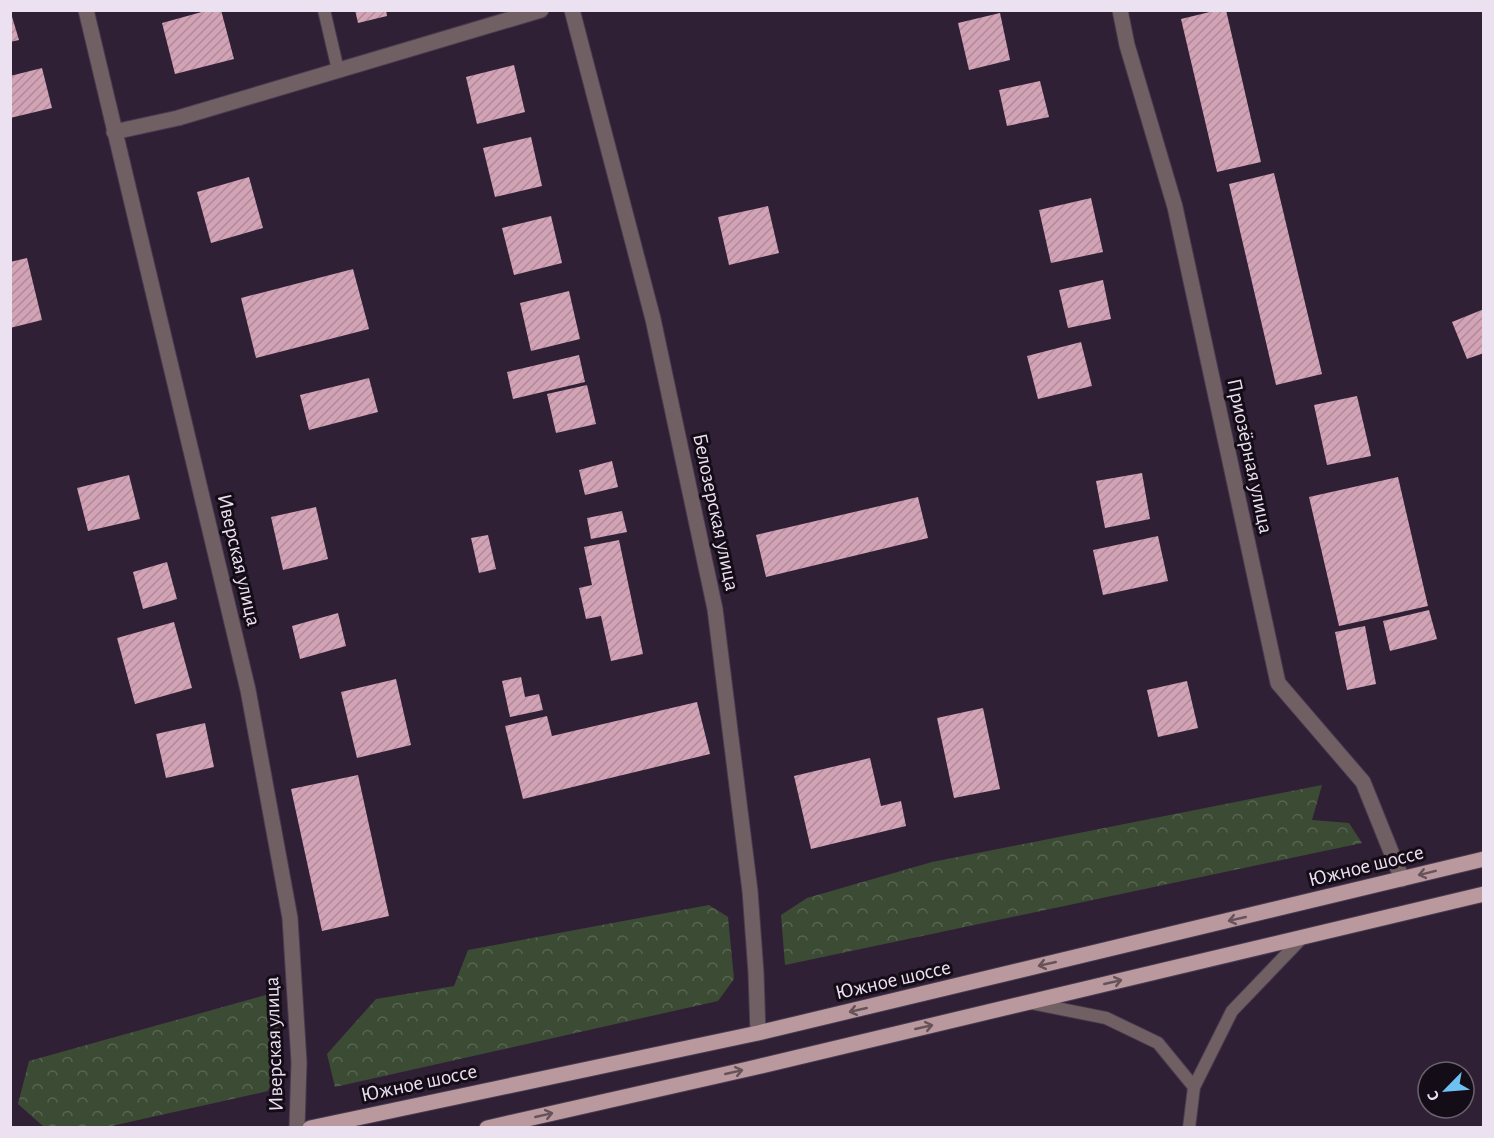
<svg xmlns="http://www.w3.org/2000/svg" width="1494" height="1138" font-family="'Alegreya Sans',sans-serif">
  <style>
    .forest { fill: url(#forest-crowns) }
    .building { fill: url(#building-hatch) }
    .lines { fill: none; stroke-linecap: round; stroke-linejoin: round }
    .lane-casing { stroke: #4a3b50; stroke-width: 14 }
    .street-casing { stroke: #4a3b50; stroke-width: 17 }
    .primary-casing { stroke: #4a3b50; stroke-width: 17 }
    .lane { stroke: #706063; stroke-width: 12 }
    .street { stroke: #706063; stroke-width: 15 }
    .primary { stroke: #b9999e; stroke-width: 15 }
    .oneway { stroke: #66535a }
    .labels { text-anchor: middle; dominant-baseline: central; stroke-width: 6; stroke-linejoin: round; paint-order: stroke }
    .street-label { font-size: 21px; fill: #ece1f0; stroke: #140d17 }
  </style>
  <defs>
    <pattern id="forest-crowns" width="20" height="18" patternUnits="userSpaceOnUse" patternTransform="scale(1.5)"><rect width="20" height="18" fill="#3c4b34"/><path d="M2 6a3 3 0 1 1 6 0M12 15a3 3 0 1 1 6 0" fill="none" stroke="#586552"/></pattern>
    <pattern id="building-hatch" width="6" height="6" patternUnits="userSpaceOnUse" patternTransform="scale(1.5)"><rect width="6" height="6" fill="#d2a2b5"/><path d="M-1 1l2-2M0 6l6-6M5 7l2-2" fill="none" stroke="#af8a9a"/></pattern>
  </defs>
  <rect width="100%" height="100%" fill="#302036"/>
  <path class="forest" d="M 1322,785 L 1312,820 L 1349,823 L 1362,843 L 785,965 L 781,915 L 807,898 L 932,862 Z
    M 709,905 L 728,917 L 734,979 L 718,1001 L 335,1087 L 327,1054 L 376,999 L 454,986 L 468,950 Z
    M 273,993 L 281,1056 L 268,1091 L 107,1127 L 44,1127 L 18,1104 L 29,1061 Z"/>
  <path class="building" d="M 10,10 L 19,40 L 10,42 Z
    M 209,10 L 221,10 L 234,59 L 175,74 L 162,23 Z
    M 355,10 L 386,10 L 387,16 L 358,23 Z
    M 1218,10 L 1226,10 L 1261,162 L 1217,172 L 1181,19 Z
    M 1000,13 L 1010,60 L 969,70 L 958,23 Z
    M 514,65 L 525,112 L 477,124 L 466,77 Z
    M 42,68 L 52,108 L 10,118 L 10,76 Z
    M 1040,81 L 1049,117 L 1007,126 L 999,90 Z
    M 531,137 L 542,186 L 495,197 L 483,148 Z
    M 1274,173 L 1322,374 L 1276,385 L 1229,184 Z
    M 249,177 L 263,228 L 211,243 L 197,192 Z
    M 1091,198 L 1103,252 L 1051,263 L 1039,210 Z
    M 768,206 L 779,253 L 729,265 L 718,217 Z
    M 551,216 L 562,263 L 514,275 L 502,228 Z
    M 27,258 L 42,320 L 10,328 L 10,262 Z
    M 353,269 L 369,329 L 256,358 L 241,298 Z
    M 1103,280 L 1111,319 L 1068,328 L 1059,290 Z
    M 569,291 L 580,339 L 531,351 L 520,303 Z
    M 1484,309 L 1484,353 L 1467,359 L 1452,322 Z
    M 1081,342 L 1092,386 L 1038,399 L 1027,356 Z
    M 579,355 L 585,382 L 513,399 L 507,372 Z
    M 369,378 L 378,412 L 309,430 L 300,395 Z
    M 587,385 L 596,424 L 556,433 L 547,394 Z
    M 1357,396 L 1371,456 L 1327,465 L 1314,405 Z
    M 612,461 L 618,487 L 585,495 L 579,470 Z
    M 1142,473 L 1150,519 L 1105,528 L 1096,481 Z
    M 129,475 L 140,519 L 88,531 L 77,488 Z
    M 1398,477 L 1428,606 L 1339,626 L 1309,497 Z
    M 918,497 L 928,538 L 766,577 L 756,535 Z
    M 316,507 L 328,559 L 283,570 L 271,517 Z
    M 622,511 L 627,532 L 591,539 L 587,518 Z
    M 488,535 L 496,569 L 479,573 L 471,538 Z
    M 1158,536 L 1168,581 L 1103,595 L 1093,550 Z
    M 619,540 L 643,654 L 611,661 L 601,616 L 586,619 L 579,588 L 592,585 L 584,547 Z
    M 167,562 L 177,599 L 143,609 L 133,572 Z
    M 1429,610 L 1437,639 L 1390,651 L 1383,621 Z
    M 338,613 L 346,646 L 300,659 L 292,626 Z
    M 174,622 L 192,688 L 135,704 L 117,638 Z
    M 1365,626 L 1376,684 L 1347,690 L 1335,632 Z
    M 521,677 L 525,697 L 539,694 L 543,710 L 510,717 L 502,681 Z
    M 396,679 L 411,745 L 357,758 L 341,692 Z
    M 1187,681 L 1198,728 L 1158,737 L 1147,690 Z
    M 697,702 L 710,754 L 523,799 L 505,726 L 547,716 L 552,736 Z
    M 983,708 L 1000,789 L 954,798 L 937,718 Z
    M 205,723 L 214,767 L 166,778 L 156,734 Z
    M 870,758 L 881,806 L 901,801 L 906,826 L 811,849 L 794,776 Z
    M 358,775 L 389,916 L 322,931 L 291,789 Z"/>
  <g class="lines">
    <defs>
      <path id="lane" d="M 324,10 L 338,70
        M 1031,1003 L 1106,1018 L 1158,1043 L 1194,1087
        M 1189,1128 L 1194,1087 L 1232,1011 L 1303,937"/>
      <path id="street" d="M 86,10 L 248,690 L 290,918 L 299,1062 L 297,1128
        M 572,10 L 653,319 L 715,609 L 750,891 L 756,973 L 758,1033
        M 1120,10 L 1127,45 L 1175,207 L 1278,683 L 1363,782 L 1402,879
        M 114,132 L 178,118 L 541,10"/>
      <path id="primary" d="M 310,1128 L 758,1033 L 1484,859
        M 487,1128 L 748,1069 L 1484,894"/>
    </defs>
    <use href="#lane" class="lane-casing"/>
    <use href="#street" class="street-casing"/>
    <use href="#primary" class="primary-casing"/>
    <use href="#lane" class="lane"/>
    <use href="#street" class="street"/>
    <use href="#primary" class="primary"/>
  </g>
  <defs><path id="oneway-shaft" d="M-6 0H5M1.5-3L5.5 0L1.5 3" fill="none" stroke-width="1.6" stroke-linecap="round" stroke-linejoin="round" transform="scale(1.5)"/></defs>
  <g class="oneway">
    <use href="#oneway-shaft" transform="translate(1427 873) rotate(166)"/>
    <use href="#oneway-shaft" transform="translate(1237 919) rotate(167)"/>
    <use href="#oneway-shaft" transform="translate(1047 964) rotate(167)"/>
    <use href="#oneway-shaft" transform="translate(1113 982) rotate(-13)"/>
    <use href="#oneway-shaft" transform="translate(858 1010) rotate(167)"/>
    <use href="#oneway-shaft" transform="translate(924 1027) rotate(-13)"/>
    <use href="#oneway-shaft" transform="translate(734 1072) rotate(-13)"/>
    <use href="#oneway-shaft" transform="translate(544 1115) rotate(-13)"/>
  </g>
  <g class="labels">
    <g class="street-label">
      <text transform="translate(1250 456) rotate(78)">Приозёрная улица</text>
      <text transform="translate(716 512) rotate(78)">Белозерская улица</text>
      <text transform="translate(239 560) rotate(77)">Иверская улица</text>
      <text transform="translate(1366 866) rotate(-14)">Южное шоссе</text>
      <text transform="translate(893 980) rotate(-13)">Южное шоссе</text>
      <text transform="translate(274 1044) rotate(-92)">Иверская улица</text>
      <text transform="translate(419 1083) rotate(-12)">Южное шоссе</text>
    </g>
  </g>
  <rect width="1494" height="1138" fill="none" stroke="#ece1f0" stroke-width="24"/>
  <g transform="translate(1446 1090) rotate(245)"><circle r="28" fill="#140d17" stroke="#6a626e" stroke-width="1.5"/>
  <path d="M0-4.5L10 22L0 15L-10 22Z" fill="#6ec2f3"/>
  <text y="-9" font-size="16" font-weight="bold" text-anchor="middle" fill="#ece1f0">С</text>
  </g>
</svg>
